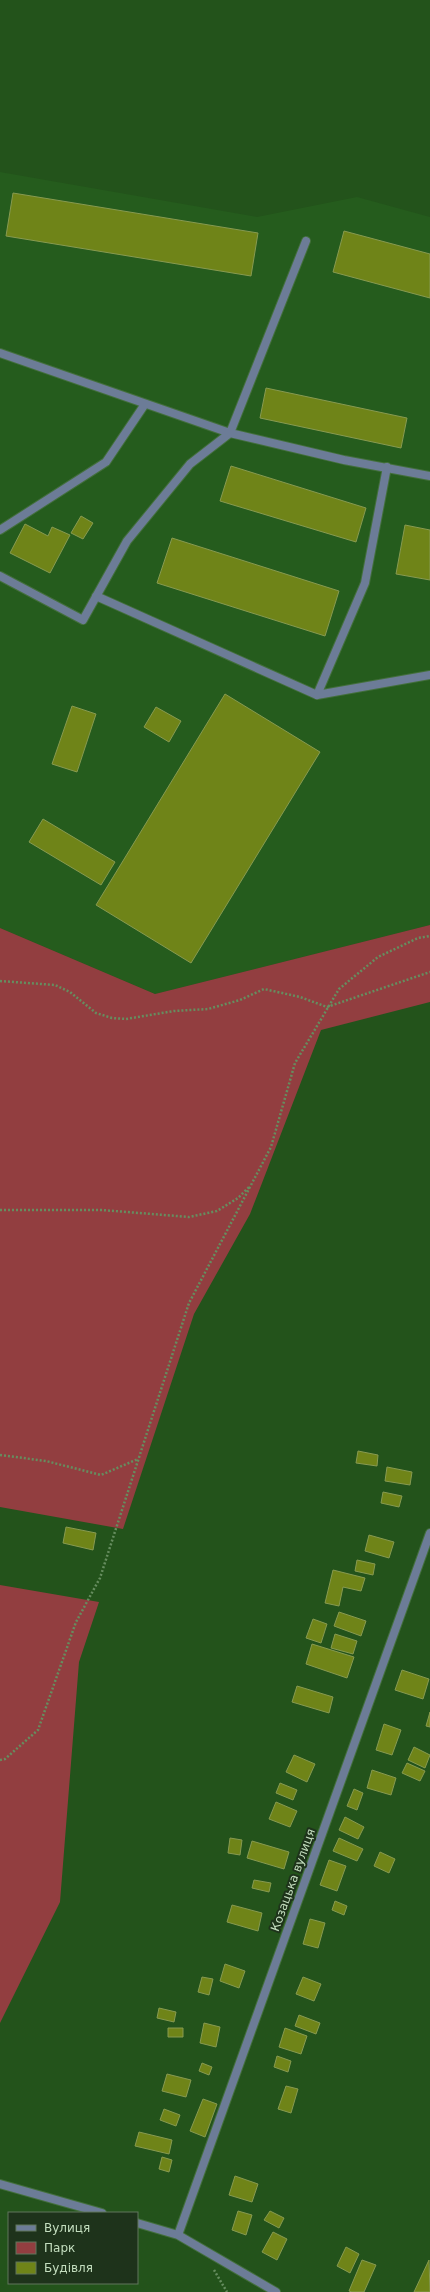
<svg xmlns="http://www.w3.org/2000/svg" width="430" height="2292" font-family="'DejaVu Sans',sans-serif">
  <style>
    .built { fill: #255c1d }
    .green { fill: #923e40 }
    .building { fill: #6f8418; stroke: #879a51 }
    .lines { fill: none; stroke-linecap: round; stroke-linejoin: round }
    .service-casing { stroke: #436f3c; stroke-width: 10 }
    .minor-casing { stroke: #436f3c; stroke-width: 10 }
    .path { stroke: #668d5f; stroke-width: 2.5; stroke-dasharray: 2 2; stroke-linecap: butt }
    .service { stroke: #6c7c97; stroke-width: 8 }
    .minor { stroke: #6c7c97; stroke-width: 8 }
    .labels { text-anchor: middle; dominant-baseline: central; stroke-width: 4; stroke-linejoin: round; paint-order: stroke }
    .street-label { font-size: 12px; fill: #c4debf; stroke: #1e331b }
  </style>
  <rect width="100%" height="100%" fill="#23531b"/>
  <path class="built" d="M 0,172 L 257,217 L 357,197 L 430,217 L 430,925 L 155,994 L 0,928 Z"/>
  <path class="green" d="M 430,925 L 430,1002 L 321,1030 L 250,1214 L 194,1314 L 123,1529 L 0,1507 L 0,928 L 155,994 Z
    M 0,1585 L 99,1602 L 79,1662 L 60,1902 L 0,2023 Z"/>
  <path class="building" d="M 13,193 L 258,233 L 251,276 L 6,236 Z
    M 344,231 L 430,254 L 430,298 L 333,272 Z
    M 266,388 L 407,418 L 401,448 L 260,418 Z
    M 231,466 L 366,508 L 356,542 L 220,501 Z
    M 81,516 L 93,523 L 83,539 L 71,533 Z
    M 25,524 L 48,536 L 52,527 L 70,535 L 50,573 L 10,553 Z
    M 405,525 L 430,530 L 430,580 L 396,574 Z
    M 172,538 L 339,591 L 325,636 L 157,583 Z
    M 225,694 L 320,752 L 191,963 L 96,905 Z
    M 72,706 L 96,714 L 77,772 L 52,764 Z
    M 156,707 L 181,721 L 169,742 L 144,727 Z
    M 43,819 L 115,862 L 101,885 L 29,842 Z
    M 358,1451 L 378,1455 L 377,1466 L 356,1463 Z
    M 387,1467 L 412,1472 L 410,1485 L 385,1481 Z
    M 383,1492 L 402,1496 L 399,1507 L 381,1503 Z
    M 66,1527 L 96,1533 L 93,1550 L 63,1543 Z
    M 369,1535 L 394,1542 L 389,1558 L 365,1551 Z
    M 357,1560 L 375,1564 L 373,1575 L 355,1571 Z
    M 333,1570 L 365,1578 L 361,1591 L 343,1587 L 339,1606 L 325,1603 Z
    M 339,1612 L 366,1621 L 361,1636 L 334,1626 Z
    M 313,1619 L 327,1624 L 321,1643 L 306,1638 Z
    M 335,1634 L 357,1641 L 353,1654 L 331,1648 Z
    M 312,1644 L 354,1657 L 347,1678 L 306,1664 Z
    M 402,1670 L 429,1679 L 423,1699 L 395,1690 Z
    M 297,1686 L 333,1697 L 329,1713 L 292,1702 Z
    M 430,1712 L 430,1727 L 426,1726 Z
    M 384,1724 L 401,1730 L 392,1755 L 376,1750 Z
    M 414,1747 L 430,1755 L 425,1768 L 408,1760 Z
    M 294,1755 L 315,1764 L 307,1782 L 286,1772 Z
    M 407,1763 L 425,1771 L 420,1781 L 402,1773 Z
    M 372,1770 L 396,1778 L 391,1795 L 367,1788 Z
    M 280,1783 L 297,1790 L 293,1800 L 276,1793 Z
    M 354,1789 L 363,1793 L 357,1810 L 347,1806 Z
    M 276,1802 L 297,1811 L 290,1827 L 269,1819 Z
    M 345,1817 L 364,1827 L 358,1839 L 339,1830 Z
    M 230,1838 L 242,1840 L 240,1855 L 228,1853 Z
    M 339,1838 L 363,1849 L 357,1861 L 333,1851 Z
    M 252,1841 L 289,1852 L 284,1869 L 247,1858 Z
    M 380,1852 L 395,1859 L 389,1873 L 374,1866 Z
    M 329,1860 L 346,1866 L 337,1891 L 320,1885 Z
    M 254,1880 L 271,1883 L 269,1892 L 252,1888 Z
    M 335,1901 L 347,1906 L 344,1915 L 332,1910 Z
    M 232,1905 L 262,1913 L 258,1931 L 227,1922 Z
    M 310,1919 L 325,1923 L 318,1948 L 303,1944 Z
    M 225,1964 L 245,1971 L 239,1988 L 220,1981 Z
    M 202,1977 L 213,1979 L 209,1995 L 198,1992 Z
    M 303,1977 L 321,1984 L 314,2001 L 296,1994 Z
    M 159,2008 L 176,2012 L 174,2022 L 157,2018 Z
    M 299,2015 L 320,2023 L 316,2034 L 295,2026 Z
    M 204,2023 L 220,2027 L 216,2047 L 200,2043 Z
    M 168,2028 L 183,2028 L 183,2037 L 168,2037 Z
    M 285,2028 L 307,2036 L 301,2054 L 279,2047 Z
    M 277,2056 L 291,2061 L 288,2072 L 274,2067 Z
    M 202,2063 L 212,2067 L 209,2075 L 199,2071 Z
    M 167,2074 L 191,2080 L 186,2097 L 162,2091 Z
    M 286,2086 L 298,2089 L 291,2113 L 278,2109 Z
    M 203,2099 L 217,2104 L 205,2137 L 190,2131 Z
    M 164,2109 L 180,2115 L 176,2126 L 160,2120 Z
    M 139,2132 L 172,2140 L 169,2154 L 135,2146 Z
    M 162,2157 L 172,2160 L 169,2172 L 159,2169 Z
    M 235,2176 L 258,2184 L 252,2202 L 229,2195 Z
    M 238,2211 L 252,2215 L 246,2235 L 232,2230 Z
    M 270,2211 L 284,2218 L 279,2228 L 264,2220 Z
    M 273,2232 L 287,2239 L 277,2260 L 262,2252 Z
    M 346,2247 L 359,2254 L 350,2273 L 337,2266 Z
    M 362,2260 L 376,2265 L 364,2292 L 352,2292 L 349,2291 Z
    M 429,2260 L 430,2292 L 414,2292 Z"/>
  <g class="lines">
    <defs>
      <path id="service" d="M 0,353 L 230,433 L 344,460 L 430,476
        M 0,530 L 106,462 L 145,404
        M 0,576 L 83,620 L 127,541 L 190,464 L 230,433 L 306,241
        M 96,596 L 317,695 L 365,583 L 387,467
        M 317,695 L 430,675"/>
      <path id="minor" d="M 0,2184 L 102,2213
        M 137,2223 L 178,2235 L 276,2292
        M 178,2235 L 430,1533"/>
    </defs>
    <use href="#service" class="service-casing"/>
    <use href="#minor" class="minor-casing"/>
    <path class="path" d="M 0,981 L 55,985 L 70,992 L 96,1013 L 112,1018 L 126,1019 L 174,1011 L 208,1009 L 240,1000 L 264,989 L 300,997 L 327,1007 L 430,972
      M 0,1210 L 102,1210 L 189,1217 L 217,1211 L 238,1198 L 249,1187
      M 0,1455 L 46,1461 L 101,1475 L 138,1459
      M 0,1760 L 5,1759 L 38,1730 L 76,1622 L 100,1578 L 189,1303 L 271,1147 L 295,1063 L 339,989 L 378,957 L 418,938 L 430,936
      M 214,2270 L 227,2292"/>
    <use href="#service" class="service"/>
    <use href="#minor" class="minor"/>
  </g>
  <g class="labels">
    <g class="street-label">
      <text transform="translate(293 1880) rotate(-70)">Козацька вулиця</text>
    </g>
  </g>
  <rect x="8" y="2212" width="130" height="72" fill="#1e331b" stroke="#60775d"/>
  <rect x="16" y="2225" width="20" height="6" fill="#6c7c97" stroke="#60775d"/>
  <text x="44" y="2232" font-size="12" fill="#c4debf">Вулиця</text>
  <rect x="16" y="2242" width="20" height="12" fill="#923e40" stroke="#60775d"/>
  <text x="44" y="2252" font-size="12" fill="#c4debf">Парк</text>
  <rect x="16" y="2262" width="20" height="12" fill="#6f8418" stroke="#60775d"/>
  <text x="44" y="2272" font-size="12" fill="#c4debf">Будівля</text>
</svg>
